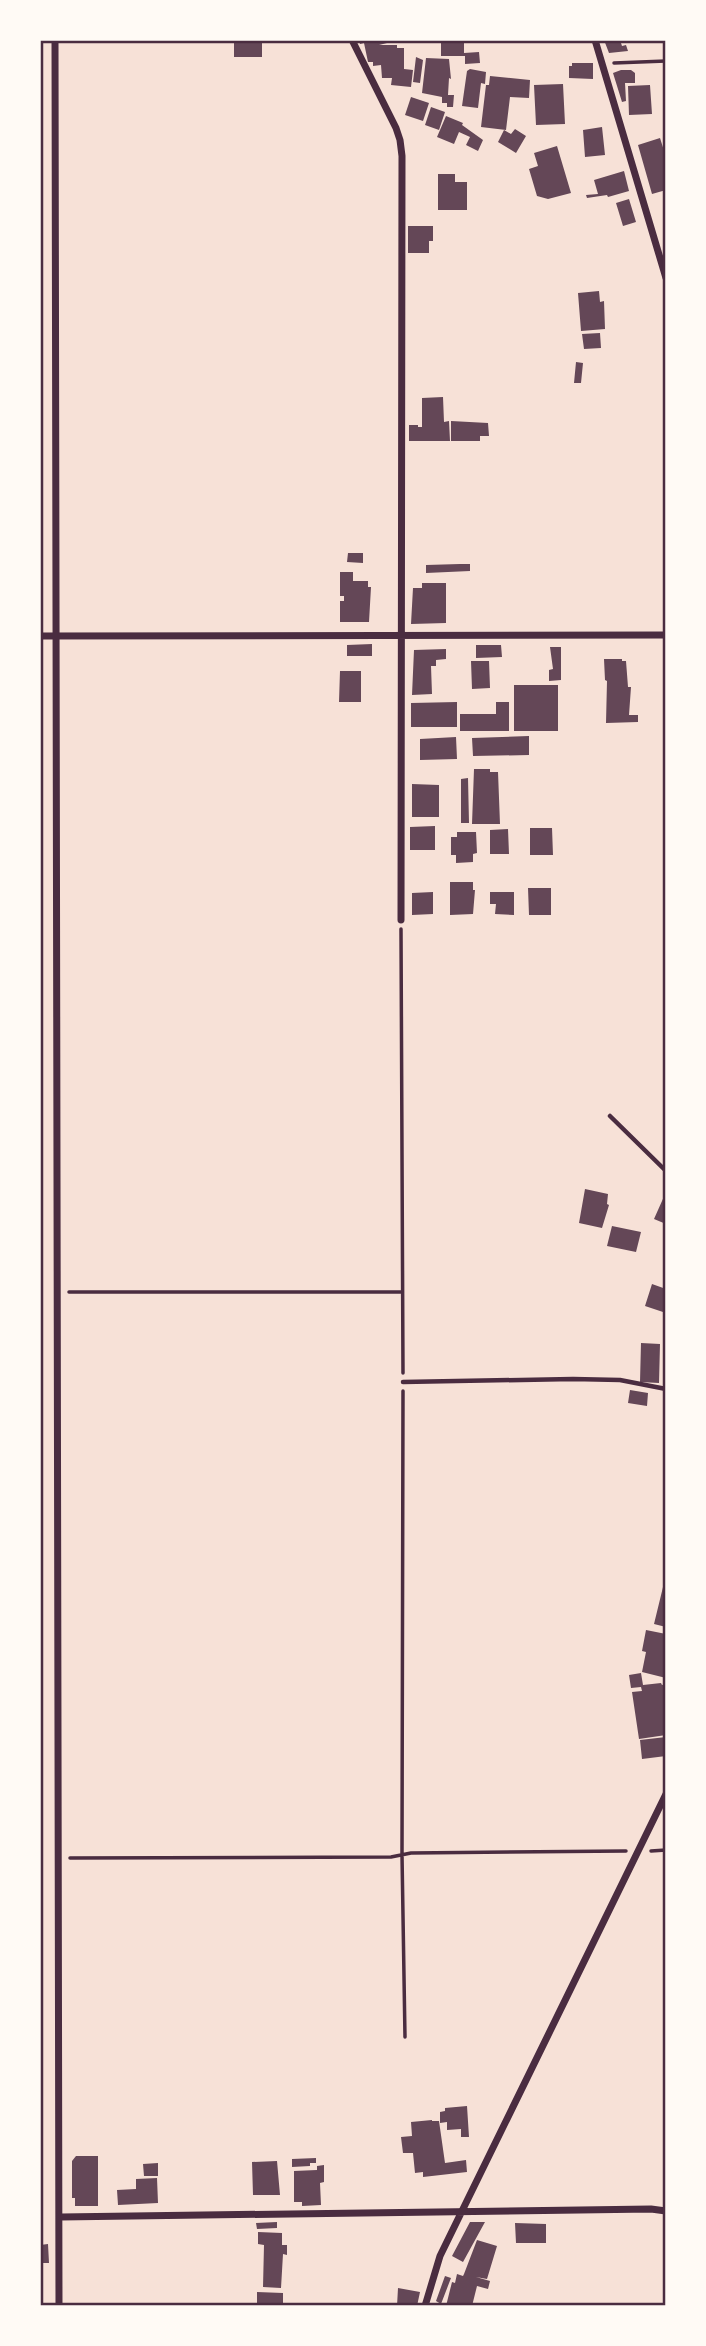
<svg xmlns="http://www.w3.org/2000/svg" width="706" height="2346" font-family="Barlow,sans-serif">
  <style>
    .building { fill: #644757 }
    .lines { fill: none; stroke-linecap: round; stroke-linejoin: round }
    .path { stroke: #4a2c40; stroke-width: 3.5 }
    .service { stroke: #4a2c40; stroke-width: 4.5 }
    .minor { stroke: #4a2c40; stroke-width: 7 }
    .neatline { fill: none; stroke: #4a2c40; stroke-width: 2.5 }
  </style>
  <rect width="100%" height="100%" fill="#f7e1d7"/>
  <path class="building" d="M 234,40 L 262,40 L 262,57 L 234,57 Z
    M 359,40 L 391,40 L 391,42 L 379,45 L 397,45 L 397,48 L 404,48 L 404,69 L 413,70 L 411,87 L 391,85 L 392,78 L 382,78 L 381,65 L 373,66 L 373,62 L 368,62 L 364,43 L 360,44 Z
    M 441,40 L 464,40 L 464,53 L 479,52 L 480,63 L 465,64 L 465,56 L 441,56 Z
    M 604,40 L 620,40 L 622,46 L 626,45 L 628,51 L 609,53 Z
    M 416,57 L 423,60 L 420,83 L 413,82 Z
    M 426,58 L 449,59 L 451,79 L 449,78 L 448,95 L 454,95 L 453,107 L 447,107 L 447,103 L 442,103 L 442,97 L 422,93 Z
    M 572,63 L 593,63 L 593,79 L 569,78 L 569,66 L 572,66 Z
    M 470,69 L 486,72 L 485,84 L 481,83 L 478,108 L 462,106 L 467,71 Z
    M 621,70 L 631,70 L 635,73 L 635,83 L 625,83 L 626,101 L 622,102 L 613,73 Z
    M 490,76 L 530,80 L 529,98 L 510,97 L 506,130 L 481,127 L 486,85 L 489,85 Z
    M 563,84 L 565,124 L 536,125 L 534,85 Z
    M 650,85 L 652,114 L 629,115 L 628,86 Z
    M 411,97 L 429,103 L 423,121 L 405,115 Z
    M 431,107 L 445,112 L 439,130 L 425,125 Z
    M 446,116 L 463,123 L 462,125 L 483,140 L 478,151 L 466,145 L 470,137 L 459,132 L 454,144 L 437,137 Z
    M 602,127 L 605,155 L 585,157 L 583,130 Z
    M 515,129 L 526,136 L 516,153 L 498,142 L 504,130 L 511,134 Z
    M 660,138 L 666,157 L 666,190 L 652,194 L 638,145 Z
    M 557,146 L 571,193 L 548,199 L 537,196 L 529,169 L 538,166 L 534,153 Z
    M 624,171 L 629,191 L 608,197 L 607,195 L 587,198 L 586,195 L 598,194 L 594,180 Z
    M 438,174 L 455,174 L 455,182 L 467,182 L 467,210 L 438,210 Z
    M 629,199 L 636,222 L 623,226 L 616,203 Z
    M 408,226 L 433,226 L 433,241 L 429,241 L 429,253 L 408,253 Z
    M 599,291 L 600,302 L 604,301 L 605,329 L 581,331 L 578,293 Z
    M 600,333 L 601,348 L 584,349 L 582,334 Z
    M 576,362 L 583,363 L 581,383 L 574,383 Z
    M 443,397 L 444,422 L 449,421 L 450,441 L 409,441 L 409,425 L 418,425 L 418,427 L 422,427 L 422,398 Z
    M 451,421 L 488,423 L 489,436 L 480,436 L 480,441 L 451,441 Z
    M 348,553 L 363,553 L 363,563 L 347,562 Z
    M 460,564 L 470,564 L 470,571 L 426,573 L 426,565 Z
    M 340,572 L 353,572 L 353,581 L 368,581 L 368,587 L 371,587 L 369,622 L 340,622 L 340,601 L 344,601 L 344,596 L 340,596 Z
    M 422,583 L 446,583 L 446,623 L 411,624 L 413,588 L 422,588 Z
    M 372,644 L 372,656 L 347,656 L 347,645 Z
    M 476,645 L 501,645 L 502,657 L 476,658 Z
    M 550,647 L 561,647 L 561,680 L 549,681 L 549,670 L 553,669 Z
    M 446,649 L 446,659 L 436,660 L 436,666 L 431,666 L 432,694 L 412,695 L 414,650 Z
    M 604,659 L 622,659 L 622,661 L 626,661 L 628,687 L 631,687 L 629,715 L 638,715 L 638,722 L 606,723 L 607,681 L 605,680 Z
    M 471,661 L 489,661 L 490,688 L 472,689 Z
    M 340,671 L 361,671 L 361,702 L 339,702 Z
    M 514,685 L 558,685 L 558,731 L 514,731 Z
    M 457,702 L 457,727 L 411,727 L 411,703 Z
    M 496,702 L 509,702 L 509,731 L 460,731 L 460,714 L 496,714 Z
    M 529,736 L 529,755 L 473,756 L 472,738 Z
    M 456,737 L 457,759 L 420,760 L 420,739 Z
    M 474,769 L 490,769 L 490,772 L 498,772 L 500,824 L 472,824 Z
    M 468,778 L 469,823 L 461,823 L 461,779 Z
    M 412,784 L 439,785 L 439,817 L 412,817 Z
    M 435,826 L 435,850 L 410,850 L 410,827 Z
    M 530,828 L 552,828 L 553,855 L 530,855 Z
    M 508,829 L 509,854 L 490,854 L 490,830 Z
    M 457,832 L 476,832 L 477,853 L 473,854 L 473,862 L 456,863 L 456,855 L 451,855 L 451,837 L 457,837 Z
    M 450,882 L 473,882 L 473,890 L 475,890 L 473,914 L 450,915 Z
    M 528,888 L 551,888 L 551,915 L 529,915 Z
    M 433,892 L 433,914 L 412,915 L 412,893 Z
    M 490,892 L 514,892 L 514,915 L 495,914 L 496,904 L 490,904 Z
    M 585,1189 L 608,1194 L 607,1204 L 609,1205 L 602,1228 L 579,1223 Z
    M 666,1192 L 666,1224 L 654,1219 Z
    M 612,1226 L 641,1232 L 636,1252 L 607,1246 Z
    M 652,1284 L 666,1289 L 666,1313 L 645,1306 Z
    M 641,1343 L 660,1344 L 659,1383 L 640,1382 Z
    M 630,1390 L 648,1393 L 647,1406 L 628,1403 Z
    M 663,1587 L 666,1587 L 666,1627 L 654,1624 Z
    M 646,1630 L 666,1634 L 666,1678 L 642,1672 L 646,1652 L 642,1651 Z
    M 641,1673 L 643,1685 L 661,1683 L 662,1685 L 666,1684 L 666,1695 L 663,1696 L 666,1703 L 666,1735 L 639,1739 L 632,1692 L 642,1691 L 641,1687 L 631,1688 L 629,1675 Z
    M 666,1737 L 666,1756 L 642,1759 L 640,1740 Z
    M 467,2106 L 469,2137 L 461,2137 L 461,2129 L 447,2130 L 447,2122 L 440,2123 L 440,2112 L 445,2111 L 445,2108 Z
    M 432,2120 L 432,2121 L 439,2121 L 445,2163 L 466,2160 L 467,2172 L 423,2177 L 423,2172 L 415,2173 L 413,2153 L 403,2153 L 401,2137 L 412,2136 L 411,2122 Z
    M 76,2156 L 98,2156 L 98,2206 L 75,2206 L 75,2198 L 72,2198 L 72,2161 Z
    M 316,2158 L 316,2163 L 310,2163 L 310,2166 L 292,2167 L 292,2159 Z
    M 277,2161 L 280,2195 L 253,2195 L 252,2162 Z
    M 158,2163 L 158,2176 L 144,2176 L 143,2164 Z
    M 324,2165 L 324,2182 L 320,2183 L 321,2205 L 302,2206 L 302,2202 L 294,2202 L 294,2171 L 317,2170 L 317,2166 Z
    M 157,2178 L 158,2203 L 118,2205 L 117,2190 L 136,2189 L 136,2179 Z
    M 277,2222 L 277,2228 L 257,2229 L 256,2223 Z
    M 470,2222 L 485,2222 L 463,2262 L 452,2256 Z
    M 515,2223 L 546,2224 L 546,2243 L 516,2243 Z
    M 258,2232 L 282,2233 L 282,2245 L 287,2245 L 287,2255 L 283,2254 L 281,2288 L 263,2287 L 264,2245 L 258,2244 Z
    M 477,2240 L 497,2246 L 487,2279 L 476,2277 L 490,2281 L 488,2289 L 477,2286 L 472,2306 L 446,2306 L 452,2282 L 455,2283 L 457,2274 L 463,2276 L 464,2274 Z
    M 48,2244 L 49,2263 L 40,2263 L 40,2245 Z
    M 445,2276 L 451,2278 L 441,2304 L 436,2301 Z
    M 398,2288 L 420,2292 L 417,2306 L 397,2306 Z
    M 257,2292 L 283,2293 L 283,2306 L 257,2306 Z"/>
  <g class="lines">
    <path class="path" d="M 614,63 L 666,61
      M 401,929 L 403,1373
      M 69,1292 L 402,1292
      M 403,1391 L 402,1855 L 405,2037
      M 651,1851 L 666,1850
      M 70,1858 L 391,1857 L 411,1853 L 626,1851"/>
    <path class="service" d="M 610,1116 L 666,1171
      M 403,1382 L 573,1379 L 620,1380 L 666,1389"/>
    <path class="minor" d="M 55,40 L 59,2306
      M 352,40 L 396,128 L 400,140 L 402,156 L 401,920
      M 595,40 L 666,278
      M 40,636 L 666,635
      M 61,2217 L 651,2209 L 666,2211
      M 425,2306 L 440,2256 L 666,1794"/>
  </g>
  <rect width="706" height="2346" fill="none" stroke="#fffaf5" stroke-width="84"/>
  <rect x="42" y="42" width="622" height="2262" class="neatline"/>
</svg>
